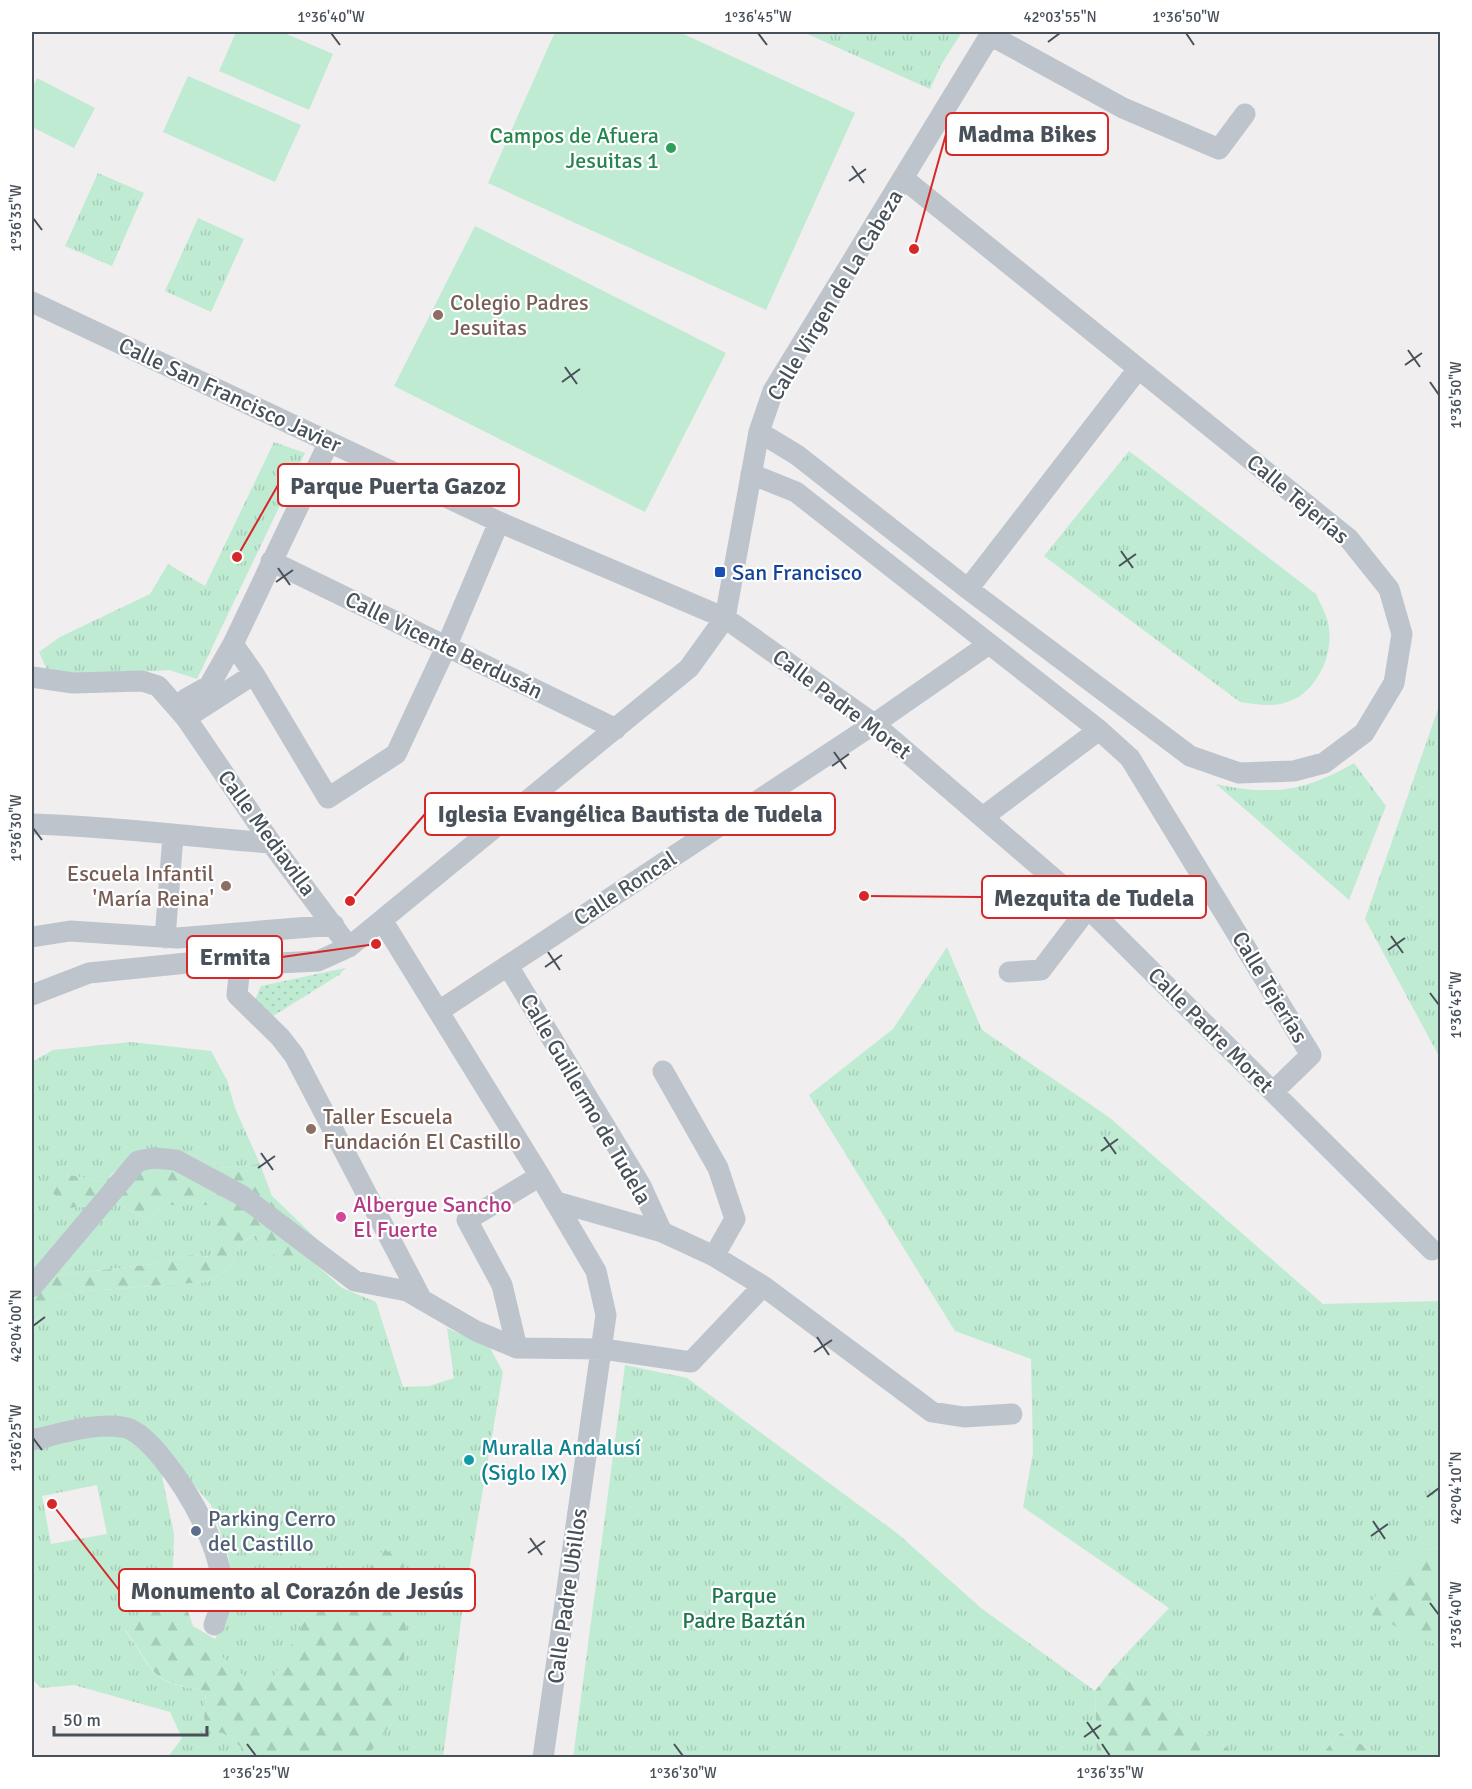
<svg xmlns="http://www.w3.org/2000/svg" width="1472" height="1789" font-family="Signika,sans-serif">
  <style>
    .grass { fill: url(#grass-tufts); fill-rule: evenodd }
    .forest { fill: url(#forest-firs) }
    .garden { fill: url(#garden-dots) }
    .pitch { fill: #bfebd3 }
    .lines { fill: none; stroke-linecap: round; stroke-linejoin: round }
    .minor { stroke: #bdc4cc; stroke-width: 21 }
    .ticks { fill: none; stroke: #48505a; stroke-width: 2 }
    .leisure-dot { fill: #2e9e5b; stroke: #fff; stroke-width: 2 }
    .education-dot { fill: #8d6e63; stroke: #fff; stroke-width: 2 }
    .transit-dot { fill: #1a4fb4; stroke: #fff; stroke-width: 2 }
    .hotel-dot { fill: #d1479c; stroke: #fff; stroke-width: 2 }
    .culture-dot { fill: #0f9aa8; stroke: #fff; stroke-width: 2 }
    .service-dot { fill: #5c6f8a; stroke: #fff; stroke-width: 2 }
    .labels { text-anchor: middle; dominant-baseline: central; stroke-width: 4.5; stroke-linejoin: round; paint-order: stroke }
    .leisure-label { font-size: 22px; fill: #27864d; stroke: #fff; text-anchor: end }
    .street-label { font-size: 22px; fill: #48505a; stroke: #fff }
    .education-label { font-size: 22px; fill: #785e54; stroke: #fff; text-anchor: start }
    .transit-label { font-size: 22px; fill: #164399; stroke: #fff; text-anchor: start }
    .hotel-label { font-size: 22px; fill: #b23c85; stroke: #fff; text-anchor: start }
    .culture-label { font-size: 22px; fill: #0d838f; stroke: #fff; text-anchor: start }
    .service-label { font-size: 22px; fill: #4e5e75; stroke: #fff; text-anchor: start }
    .park-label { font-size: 22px; fill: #1f754e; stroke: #fff }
    .leader { fill: none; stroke: #d62828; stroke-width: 2 }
    .callout-dot { fill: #d62828; stroke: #fff; stroke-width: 2 }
    .callout { fill: #fff; stroke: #d62828; stroke-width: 2 }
    .callout-label { font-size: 24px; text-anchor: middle; font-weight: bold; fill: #48505a }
    .neatline { fill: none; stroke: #48505a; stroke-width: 2 }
    .ticks-label { font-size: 15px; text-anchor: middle; fill: #48505a }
  </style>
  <defs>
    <pattern id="grass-tufts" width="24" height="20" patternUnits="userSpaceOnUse" patternTransform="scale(1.5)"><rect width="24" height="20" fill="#bfebd3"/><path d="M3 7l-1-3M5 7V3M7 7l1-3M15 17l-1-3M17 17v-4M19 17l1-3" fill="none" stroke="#a6cbb7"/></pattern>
    <pattern id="forest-firs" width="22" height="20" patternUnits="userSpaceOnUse" patternTransform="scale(1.5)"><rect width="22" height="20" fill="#bfebd3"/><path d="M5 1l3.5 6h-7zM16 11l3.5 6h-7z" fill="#a6cbb7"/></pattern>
    <pattern id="garden-dots" width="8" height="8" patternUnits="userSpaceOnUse" patternTransform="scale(1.5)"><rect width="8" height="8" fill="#bfebd3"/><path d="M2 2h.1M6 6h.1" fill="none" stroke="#a6cbb7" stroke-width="1.8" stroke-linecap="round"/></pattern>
  </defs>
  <rect width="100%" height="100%" fill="#f0eeee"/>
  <path class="grass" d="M 803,32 L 962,32 L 941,65 L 930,89 Z
    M 98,173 L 144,193 L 112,266 L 65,246 Z
    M 198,218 L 244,239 L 211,312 L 165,291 Z
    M 274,442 L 305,453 L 197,679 L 169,670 L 63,676 L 48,672 L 39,652 L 60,637 L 150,594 L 168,564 L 205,586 Z
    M 1129,451 L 1316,594 C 1321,605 1328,617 1329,629 C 1333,655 1317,691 1290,701 C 1274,708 1257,704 1240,702 L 1044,556 Z
    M 1440,703 L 1440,1058 L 1365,919 Z
    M 1354,763 L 1386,806 L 1349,900 L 1216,784 C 1272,796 1304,792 1354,763 Z
    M 947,947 L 982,1030 L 1110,1118 L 1323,1304 L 1440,1301 L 1440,1548 L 1422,1550 L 1365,1612 L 1440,1646 L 1440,1757 L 1384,1757 L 1339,1732 L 1321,1757 L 1240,1757 L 1113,1668 L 1169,1608 L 1023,1507 L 1033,1453 L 1031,1359 L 955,1331 L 809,1095 L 893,1029 Z
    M 131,1042 L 211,1051 L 227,1080 L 235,1108 L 260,1164 L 225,1168 L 192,1154 L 126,1161 L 104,1182 L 65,1174 L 68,1208 L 117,1204 L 150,1220 L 163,1205 L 212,1205 L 212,1257 L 190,1255 L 154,1264 L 32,1278 L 32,1062 L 53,1050 Z
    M 255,1234 L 266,1250 L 288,1262 L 302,1252 L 342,1288 L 376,1302 L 403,1387 L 429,1386 L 454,1378 L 447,1328 L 490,1348 L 503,1372 L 463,1605 L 443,1757 L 367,1757 L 398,1714 L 384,1550 L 365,1573 L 343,1584 L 323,1576 L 313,1604 L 272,1681 L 254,1686 L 216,1652 L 215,1639 L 231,1606 L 229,1558 L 211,1505 L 179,1467 L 162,1477 L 174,1534 L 173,1567 L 150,1594 L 143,1616 L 125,1630 C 157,1674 146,1681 206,1691 L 204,1718 L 241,1747 L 241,1757 L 168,1757 L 182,1738 L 170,1712 L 74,1685 L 41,1688 L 32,1679 L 32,1325 L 53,1300 L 75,1292 L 206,1282 L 228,1270 L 240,1245 ZM 97,1485 L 107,1534 L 51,1544 L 42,1496 Z
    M 625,1365 L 687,1378 L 898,1534 L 981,1608 L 1095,1691 L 1097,1757 L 573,1758 Z"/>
  <path class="forest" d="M 144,1150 L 192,1154 L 225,1168 L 260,1164 L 272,1196 L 321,1243 L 288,1262 L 266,1250 L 254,1234 L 240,1245 L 228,1270 L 206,1282 L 75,1292 L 53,1300 L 32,1325 L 32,1278 L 154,1264 L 190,1255 L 212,1257 L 212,1205 L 163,1205 L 150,1220 L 117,1204 L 68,1208 L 49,1189 L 65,1174 L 104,1182 Z
    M 1440,1548 L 1440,1646 L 1364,1612 L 1387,1579 L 1422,1550 Z
    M 384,1550 L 403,1558 L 406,1633 L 398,1714 L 367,1757 L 241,1757 L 241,1747 L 223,1733 L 209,1731 L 204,1718 L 206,1691 C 145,1680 158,1674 125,1629 L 142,1616 L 150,1594 L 173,1567 L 193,1626 L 215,1639 L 217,1652 L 254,1685 L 272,1681 L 313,1604 L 323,1576 L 343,1584 L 365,1573 Z
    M 1113,1668 L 1240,1757 L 1097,1757 L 1095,1691 Z
    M 1339,1732 L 1384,1757 L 1321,1757 Z"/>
  <path class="garden" d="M 345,968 L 339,975 L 273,1016 L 255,1000 L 261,986 Z"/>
  <path class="pitch" d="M 236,32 L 282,32 L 333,54 L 309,110 L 219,71 Z
    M 555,32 L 679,32 L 855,113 L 766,310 L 488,183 Z
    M 188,76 L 301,125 L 275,182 L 163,132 Z
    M 37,78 L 95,108 L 74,148 L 32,127 L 32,89 Z
    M 475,226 L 726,353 L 645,512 L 394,386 Z"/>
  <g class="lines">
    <path class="minor" d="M 990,35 L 1123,108 L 1219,149 L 1245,114
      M 32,302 L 499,522 L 725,618 L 874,724 L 1088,908 L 1432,1250
      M 759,432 L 797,455 L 968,589 L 1190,756 L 1239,773 L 1294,771 L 1324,763 L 1364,733 L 1394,683 L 1402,634 L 1389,589 L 1349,539 L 904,179
      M 751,474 L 796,492 L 1099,730 L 1130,758 L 1311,1055 L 1273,1092
      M 271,561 L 616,729
      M 968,589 L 1138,369
      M 233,644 L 254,674 L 328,798 L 396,754 L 447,645 L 499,522
      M 32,677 L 73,683 L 142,681 L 158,686 L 186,718 L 271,843 L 349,947
      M 186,718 L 183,707 L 186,699 L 209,686 L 233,644 L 329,442
      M 186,718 L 254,674
      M 983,817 L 1099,730
      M 32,824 C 111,826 191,837 271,843
      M 382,920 L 540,1176 L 596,1271 L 606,1315 L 543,1758
      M 32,937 L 70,931 L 177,938 L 334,925
      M 165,938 L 173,836
      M 240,965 L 237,995 L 280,1037 L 294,1055 L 422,1300
      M 508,966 L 641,1186 L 662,1232
      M 1009,972 L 1041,970 L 1088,908
      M 32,995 L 89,973 L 197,962 L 240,965 L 318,961 L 349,947 L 689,668 L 725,618 L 759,432 L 773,391 L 992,32
      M 439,1011 L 874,724 L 989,644
      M 663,1071 L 718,1168 L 735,1219 L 714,1256
      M 557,1202 L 662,1232 L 714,1256 L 763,1286 L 932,1412 L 964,1417 L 1012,1414
      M 32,1287 L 138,1161 L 154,1158 L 176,1160 L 241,1195 L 355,1281 L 407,1291 L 476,1331 L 517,1348 L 603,1349 L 691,1362 L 763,1286
      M 517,1348 L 502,1285 L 467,1220 L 540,1176
      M 32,1440 C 60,1434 98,1421 127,1428 C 139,1432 154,1448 162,1458 C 189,1491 229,1558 221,1603 C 220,1610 216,1618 214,1625"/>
  </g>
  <path class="ticks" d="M 331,33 L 340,45M 758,33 L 767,45M 1186,33 L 1194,45M 1048,42 L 1060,33M 852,166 L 864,183M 849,181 L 866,169M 33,218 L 42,230M 1408,350 L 1420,367M 1405,365 L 1422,353M 565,367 L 577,384M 562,382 L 580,369M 1430,382 L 1439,395M 1121,551 L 1133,568M 1119,566 L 1136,554M 278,568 L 290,585M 276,582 L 293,570M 834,752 L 846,769M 832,766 L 849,754M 33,828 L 42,840M 1391,936 L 1403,953M 1388,950 L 1405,938M 548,952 L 560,970M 545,967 L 562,955M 1430,993 L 1439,1005M 1104,1137 L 1116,1154M 1101,1151 L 1118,1139M 261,1153 L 273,1170M 258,1168 L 275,1156M 33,1326 L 45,1317M 817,1337 L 829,1355M 814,1352 L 832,1340M 33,1438 L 42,1450M 1427,1497 L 1439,1488M 1373,1521 L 1385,1539M 1371,1536 L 1388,1524M 530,1538 L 542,1555M 528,1553 L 545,1541M 1430,1603 L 1439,1615M 1087,1722 L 1099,1739M 1084,1737 L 1101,1725M 247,1744 L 256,1756M 674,1744 L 683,1756M 1102,1744 L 1110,1756"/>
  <circle class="leisure-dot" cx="671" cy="148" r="6"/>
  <g class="education-dot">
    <circle cx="438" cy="315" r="6"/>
    <circle cx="226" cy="886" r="6"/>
    <circle cx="311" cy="1129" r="6"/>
  </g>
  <rect class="transit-dot" x="714" y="566" width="12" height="12" rx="3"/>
  <circle class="hotel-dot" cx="341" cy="1217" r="6"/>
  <circle class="culture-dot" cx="469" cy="1460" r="6"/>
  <circle class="service-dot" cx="196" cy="1531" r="6"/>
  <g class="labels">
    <g class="leisure-label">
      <text x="659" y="135">Campos de Afuera<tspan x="659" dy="25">Jesuitas 1</tspan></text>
    </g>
    <g class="street-label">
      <text transform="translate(835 295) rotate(-59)">Calle Virgen de La Cabeza</text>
      <text transform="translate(230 395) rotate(25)">Calle San Francisco Javier</text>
      <text transform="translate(1298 499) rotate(40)">Calle Tejerías</text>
      <text transform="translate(444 645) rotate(26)">Calle Vicente Berdusán</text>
      <text transform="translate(842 704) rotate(37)">Calle Padre Moret</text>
      <text transform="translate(267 833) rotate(54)">Calle Mediavilla</text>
      <text transform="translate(625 888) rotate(-33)">Calle Roncal</text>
      <text transform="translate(1270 987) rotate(59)">Calle Tejerías</text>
      <text transform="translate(1211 1030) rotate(45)">Calle Padre Moret</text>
      <text transform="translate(586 1099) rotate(60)">Calle Guillermo de Tudela</text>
      <text transform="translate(567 1596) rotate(-82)">Calle Padre Ubillos</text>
    </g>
    <g class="education-label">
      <text x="450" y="302">Colegio Padres<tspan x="450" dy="25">Jesuitas</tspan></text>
      <text x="214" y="873" text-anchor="end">Escuela Infantil<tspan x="214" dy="25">'María Reina'</tspan></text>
      <text x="323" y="1116">Taller Escuela<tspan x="323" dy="25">Fundación El Castillo</tspan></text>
    </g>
    <g class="transit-label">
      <text x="732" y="572">San Francisco</text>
    </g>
    <g class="hotel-label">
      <text x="353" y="1204">Albergue Sancho<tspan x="353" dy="25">El Fuerte</tspan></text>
    </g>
    <g class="culture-label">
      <text x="481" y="1447">Muralla Andalusí<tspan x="481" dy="25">(Siglo IX)</tspan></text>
    </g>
    <g class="service-label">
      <text x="208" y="1518">Parking Cerro<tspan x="208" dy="25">del Castillo</tspan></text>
    </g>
    <g class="park-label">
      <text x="744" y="1595">Parque<tspan x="744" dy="25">Padre Baztán</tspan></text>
    </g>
  </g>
  <path class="leader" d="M914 249L946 134M237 557L278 485M350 901L425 814M864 896L982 897M376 944L282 957M52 1504L119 1590"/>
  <g class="callout-dot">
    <circle cx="914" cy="249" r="6"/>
    <circle cx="237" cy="557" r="6"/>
    <circle cx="350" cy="901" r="6"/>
    <circle cx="864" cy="896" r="6"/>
    <circle cx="376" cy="944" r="6"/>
    <circle cx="52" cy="1504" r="6"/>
  </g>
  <g class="callout">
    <rect x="946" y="113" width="162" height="42" rx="6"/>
    <rect x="278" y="464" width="241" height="42" rx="6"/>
    <rect x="425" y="793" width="410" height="42" rx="6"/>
    <rect x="982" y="876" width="224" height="42" rx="6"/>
    <rect x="187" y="936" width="95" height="42" rx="6"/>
    <rect x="119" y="1569" width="356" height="42" rx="6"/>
  </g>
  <g class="callout-label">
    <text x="1027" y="142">Madma Bikes</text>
    <text x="398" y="494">Parque Puerta Gazoz</text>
    <text x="630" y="822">Iglesia Evangélica Bautista de Tudela</text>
    <text x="1094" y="906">Mezquita de Tudela</text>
    <text x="235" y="965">Ermita</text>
    <text x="297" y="1599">Monumento al Corazón de Jesús</text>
  </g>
  <rect width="1472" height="1789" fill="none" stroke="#ffffff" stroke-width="66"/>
  <path d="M54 1726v9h153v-9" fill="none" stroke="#48505a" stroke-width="3"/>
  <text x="63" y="1726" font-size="18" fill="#48505a" stroke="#ffffff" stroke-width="4.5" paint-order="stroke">50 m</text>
  <rect x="33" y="33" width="1406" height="1723" class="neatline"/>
  <g class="ticks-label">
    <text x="331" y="22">1°36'40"W</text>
    <text x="758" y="22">1°36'45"W</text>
    <text x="1060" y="22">42°03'55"N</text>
    <text x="1186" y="22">1°36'50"W</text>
    <text transform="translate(16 218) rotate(-90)" y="5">1°36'35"W</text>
    <text transform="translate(1456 395) rotate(-90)" y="5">1°36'50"W</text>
    <text transform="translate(16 828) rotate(-90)" y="5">1°36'30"W</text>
    <text transform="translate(1456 1005) rotate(-90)" y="5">1°36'45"W</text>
    <text transform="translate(16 1326) rotate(-90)" y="5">42°04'00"N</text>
    <text transform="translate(16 1438) rotate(-90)" y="5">1°36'25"W</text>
    <text transform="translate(1456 1488) rotate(-90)" y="5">42°04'10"N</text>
    <text transform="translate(1456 1615) rotate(-90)" y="5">1°36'40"W</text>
    <text x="256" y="1778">1°36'25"W</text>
    <text x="683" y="1778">1°36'30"W</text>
    <text x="1110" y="1778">1°36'35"W</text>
  </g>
</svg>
